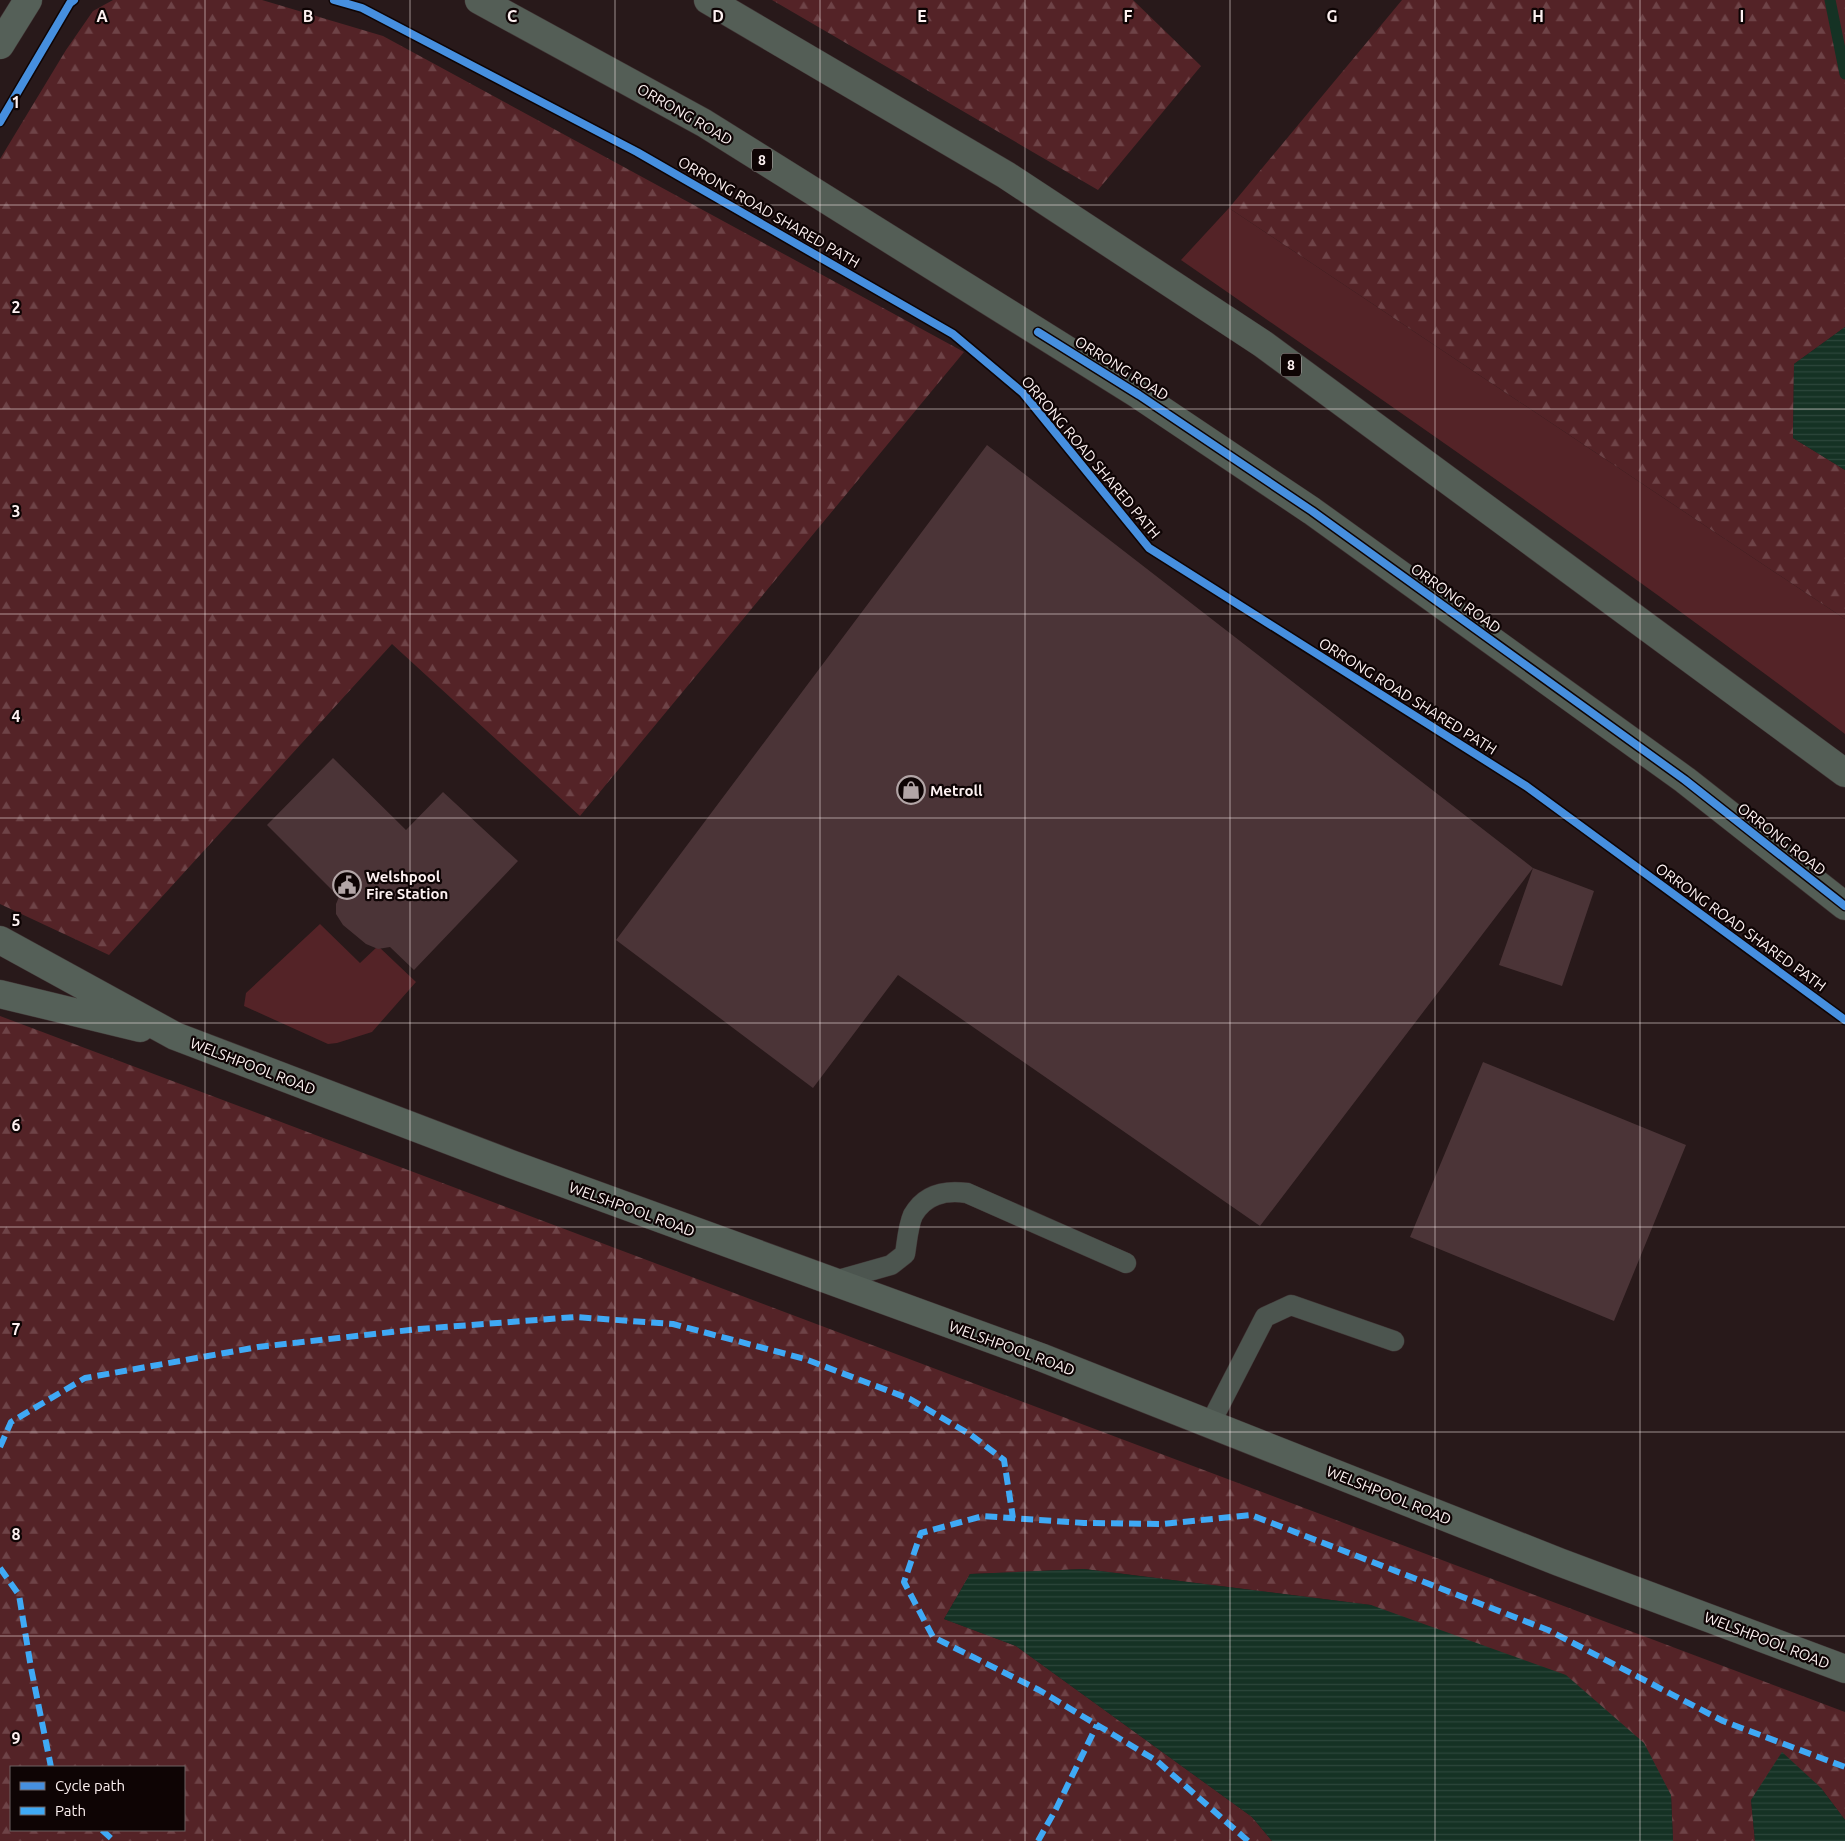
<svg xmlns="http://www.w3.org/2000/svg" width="1845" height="1841" font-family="Ubuntu,sans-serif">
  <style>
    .grass { fill: #542327 }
    .forest { fill: url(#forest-firs); fill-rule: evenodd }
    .water { fill: url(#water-rules) }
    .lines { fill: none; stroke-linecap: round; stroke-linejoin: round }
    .stream { stroke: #153224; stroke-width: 11 }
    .building { fill: #4b3437 }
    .service-casing { stroke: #403535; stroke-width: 21 }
    .primary-casing { stroke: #403535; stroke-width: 29 }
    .trunk-casing { stroke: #403535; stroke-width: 29 }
    .service { stroke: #4c554f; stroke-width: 20 }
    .primary { stroke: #556058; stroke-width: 28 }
    .trunk { stroke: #545e56; stroke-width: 28 }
    .quiet { stroke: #3fa9f5; stroke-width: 6; stroke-dasharray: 12 6; stroke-linecap: butt }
    .cycleway-casing { stroke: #0e0404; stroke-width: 11 }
    .cycleway { stroke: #468fdf; stroke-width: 8 }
    .grid { fill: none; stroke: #fdf1f1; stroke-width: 1; stroke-opacity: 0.55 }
    .labels { text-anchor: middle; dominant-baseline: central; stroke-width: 4.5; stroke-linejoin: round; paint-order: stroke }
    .shield { fill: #0e0404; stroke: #b5aaaa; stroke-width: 1 }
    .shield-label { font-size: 14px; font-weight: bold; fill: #fdf1f1 }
    .street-label { font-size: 15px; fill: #fdf1f1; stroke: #0e0404 }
    .poi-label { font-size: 15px; font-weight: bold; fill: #fdf1f1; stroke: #0e0404; text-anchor: start }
    .grid-label { font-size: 16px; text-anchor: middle; font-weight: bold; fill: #fdf1f1; stroke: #0e0404; stroke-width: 4.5; stroke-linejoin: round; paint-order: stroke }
  </style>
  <defs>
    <pattern id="forest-firs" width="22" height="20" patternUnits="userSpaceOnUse" patternTransform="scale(1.25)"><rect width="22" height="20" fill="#542327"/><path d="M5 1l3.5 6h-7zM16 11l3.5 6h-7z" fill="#6e4347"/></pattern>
    <pattern id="water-rules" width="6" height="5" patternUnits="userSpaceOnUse" patternTransform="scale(1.25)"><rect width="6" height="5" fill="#153224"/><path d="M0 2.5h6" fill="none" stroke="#2c463a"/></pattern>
  </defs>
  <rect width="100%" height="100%" fill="#28191a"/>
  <path class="grass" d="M 1229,208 L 1845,619 L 1845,734 C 1628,569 1404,415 1181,260 Z
    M 320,924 L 360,963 L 378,946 L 416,982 L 372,1032 L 337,1043 L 328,1044 L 244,1006 L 246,993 Z"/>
  <path class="forest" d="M 113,0 L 262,0 L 383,36 L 964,352 L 580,816 L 392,644 L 109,955 L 0,904 L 0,159 L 66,50 L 93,11 Z
    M 772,0 L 1133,0 L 1201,66 L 1098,190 Z
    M 1402,0 L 1845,0 L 1845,327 L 1794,364 L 1793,438 L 1845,470 L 1845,619 L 1229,208 Z
    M 0,1016 L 1845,1712 L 1845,1820 L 1821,1788 L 1751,1800 L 1755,1841 L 1673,1841 L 1671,1795 L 1371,1605 L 1084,1569 L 970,1574 L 944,1619 L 1016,1646 L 1252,1817 L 1272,1841 L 0,1841 ZM 11,1767 L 184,1767 L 184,1830 L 11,1830 Z"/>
  <path class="water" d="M 1845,327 L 1845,470 L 1793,438 L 1794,364 Z
    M 1084,1569 L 1371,1605 L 1566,1675 L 1644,1743 L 1671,1795 L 1673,1841 L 1272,1841 L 1252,1817 L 1016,1646 L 944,1619 L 970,1574 Z
    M 1782,1752 L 1821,1788 L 1845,1820 L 1845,1841 L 1755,1841 L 1751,1800 Z"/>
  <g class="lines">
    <path class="stream" d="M 1830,0 L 1845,74"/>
  </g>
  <path class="building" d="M 987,445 L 1533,868 L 1260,1226 L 898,975 L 813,1088 L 616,940 Z
    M 333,758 L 406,830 L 443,792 L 518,861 L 414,970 L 390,947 L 378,949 L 366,944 L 343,925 L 336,914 L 336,904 L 339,897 L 267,825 Z
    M 1533,868 L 1594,891 L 1562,986 L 1499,965 Z
    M 1483,1062 L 1686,1145 L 1614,1321 L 1410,1237 Z"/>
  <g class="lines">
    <defs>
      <path id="service" d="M 831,1282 L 891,1265 L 905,1254 C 907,1242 908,1226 913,1215 C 925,1194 945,1190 967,1193 L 1126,1263
        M 1210,1424 L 1265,1317 L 1291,1305 L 1394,1341"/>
      <path id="primary" d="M 0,45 L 28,0
        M 0,940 L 175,1036 L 511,1164 L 1043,1358 L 1559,1562 L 1845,1669
        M 0,994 L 140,1028"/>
      <path id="trunk" d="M 479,0 L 704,123 L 1139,395 L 1312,511 L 1685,780 L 1845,906
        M 708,0 L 1006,175 L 1263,344 L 1845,773"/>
    </defs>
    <use href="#service" class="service-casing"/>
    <use href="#primary" class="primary-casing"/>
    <use href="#trunk" class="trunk-casing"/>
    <use href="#service" class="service"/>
    <use href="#primary" class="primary"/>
    <use href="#trunk" class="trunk"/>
    <path class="quiet" d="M 0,1447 L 11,1422 L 85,1378 L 258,1347 L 419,1329 L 575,1317 L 673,1324 L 805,1359 L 910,1399 L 971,1435 L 1004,1460 L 1013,1518
      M 0,1568 L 19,1595 L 31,1668 L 51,1767
      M 102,1830 L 114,1841
      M 1038,1841 L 1056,1809 L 1097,1725
      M 1248,1841 L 1157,1761 L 1039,1690 L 933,1637 L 904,1582 L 921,1533 L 983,1516 L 1084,1523 L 1163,1524 L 1251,1515 L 1548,1630 L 1723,1721 L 1845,1767"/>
    <defs>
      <path id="cycleway" d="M 334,0 L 362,8 L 637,152 L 953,334 L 1023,393 L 1149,548 L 1526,786 L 1845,1020
        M 0,122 L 70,3 L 74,0
        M 1038,332 L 1139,395 L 1312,511 L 1685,780 L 1845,906"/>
    </defs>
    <use href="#cycleway" class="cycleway-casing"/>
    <use href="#cycleway" class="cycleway"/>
  </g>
  <path class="grid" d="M 205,0 L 205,1841M 410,0 L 410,1841M 615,0 L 615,1841M 820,0 L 820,1841M 1025,0 L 1025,1841M 1230,0 L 1230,1841M 1435,0 L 1435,1841M 1640,0 L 1640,1841M 0,205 L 1845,205M 0,409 L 1845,409M 0,614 L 1845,614M 0,818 L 1845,818M 0,1023 L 1845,1023M 0,1227 L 1845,1227M 0,1432 L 1845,1432M 0,1636 L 1845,1636"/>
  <defs>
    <symbol id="shop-ring" viewBox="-11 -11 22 22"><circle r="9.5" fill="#0e0404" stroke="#b2a5a6" stroke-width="1.5"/><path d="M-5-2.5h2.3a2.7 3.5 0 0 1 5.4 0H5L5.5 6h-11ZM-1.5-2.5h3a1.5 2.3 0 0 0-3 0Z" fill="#b2a5a6"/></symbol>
    <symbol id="civic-ring" viewBox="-11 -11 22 22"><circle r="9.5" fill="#0e0404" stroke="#b2a5a6" stroke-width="1.5"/><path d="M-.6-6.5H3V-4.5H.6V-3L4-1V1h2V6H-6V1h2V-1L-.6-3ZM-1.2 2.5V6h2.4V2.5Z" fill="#b2a5a6"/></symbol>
  </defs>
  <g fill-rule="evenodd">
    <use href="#shop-ring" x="895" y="774" width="32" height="32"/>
    <use href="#civic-ring" x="331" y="869" width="32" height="32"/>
  </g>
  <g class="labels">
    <g class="shield">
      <rect x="752" y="148.5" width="20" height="23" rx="4"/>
      <rect x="1281" y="353.5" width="20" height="23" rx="4"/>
    </g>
    <g class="shield-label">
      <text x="762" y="160">8</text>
      <text x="1291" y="365">8</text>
    </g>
    <g class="street-label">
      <text transform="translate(685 114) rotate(30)">ORRONG ROAD</text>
      <text transform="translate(769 212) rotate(30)">ORRONG ROAD SHARED PATH</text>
      <text transform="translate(1122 368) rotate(32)">ORRONG ROAD</text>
      <text transform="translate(1091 457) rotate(50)">ORRONG ROAD SHARED PATH</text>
      <text transform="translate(1456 598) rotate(36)">ORRONG ROAD</text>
      <text transform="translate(1408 696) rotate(32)">ORRONG ROAD SHARED PATH</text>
      <text transform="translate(1782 839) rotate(38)">ORRONG ROAD</text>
      <text transform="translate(1741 927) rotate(36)">ORRONG ROAD SHARED PATH</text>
      <text transform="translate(253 1066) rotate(21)">WELSHPOOL ROAD</text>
      <text transform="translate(632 1209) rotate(20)">WELSHPOOL ROAD</text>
      <text transform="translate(1012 1348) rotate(20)">WELSHPOOL ROAD</text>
      <text transform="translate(1389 1495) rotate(22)">WELSHPOOL ROAD</text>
      <text transform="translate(1767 1640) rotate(21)">WELSHPOOL ROAD</text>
    </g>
    <g class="poi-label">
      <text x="930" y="790">Metroll</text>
      <text x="366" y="876">Welshpool<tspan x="366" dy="17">Fire Station</tspan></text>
    </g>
  </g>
  <g class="grid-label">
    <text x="102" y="22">A</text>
    <text x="308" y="22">B</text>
    <text x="512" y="22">C</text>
    <text x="718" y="22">D</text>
    <text x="922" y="22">E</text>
    <text x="1128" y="22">F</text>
    <text x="1332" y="22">G</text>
    <text x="1538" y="22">H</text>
    <text x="1742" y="22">I</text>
    <text x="16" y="108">1</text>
    <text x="16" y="313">2</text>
    <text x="16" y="517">3</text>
    <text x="16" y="722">4</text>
    <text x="16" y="926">5</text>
    <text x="16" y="1131">6</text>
    <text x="16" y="1335">7</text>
    <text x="16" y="1540">8</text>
    <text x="16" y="1744">9</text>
  </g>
  <rect x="10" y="1766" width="175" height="65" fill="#0e0404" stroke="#6e6363"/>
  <rect x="20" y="1782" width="25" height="8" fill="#468fdf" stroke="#6e6363"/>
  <text x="55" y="1791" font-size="15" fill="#fdf1f1">Cycle path</text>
  <rect x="20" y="1807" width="25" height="8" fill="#3fa9f5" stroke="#6e6363"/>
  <text x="55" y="1816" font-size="15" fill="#fdf1f1">Path</text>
</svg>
